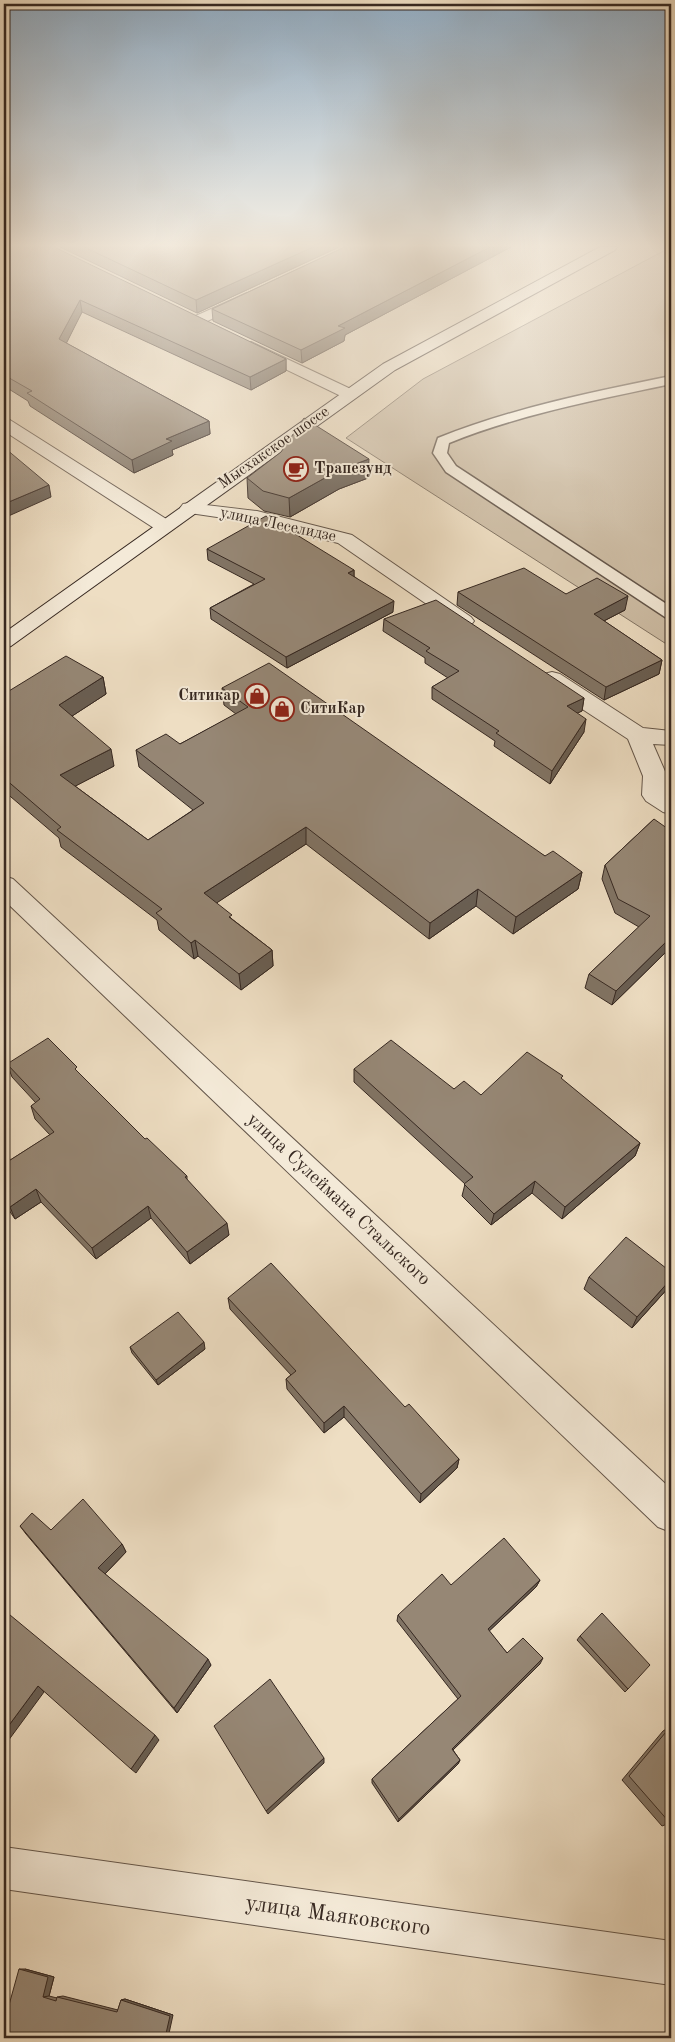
<svg xmlns="http://www.w3.org/2000/svg" width="675" height="2042" font-family="'Old Standard TT',serif">
  <style>
    .green { fill: #cfbfa7; stroke: #827464 }
    .lines { fill: none; stroke-linecap: round; stroke-linejoin: round }
    .lane-casing { stroke: #64564a; stroke-width: 3 }
    .street-casing { stroke: #64564a; stroke-width: 2 }
    .secondary-casing { stroke: #362821; stroke-width: 2 }
    .lane { fill: #f4ead8; fill-rule: evenodd }
    .street { fill: #f4ead8; fill-rule: evenodd }
    .secondary { fill: #f4ead8; fill-rule: evenodd }
    .wall { fill: #817465; stroke: #362821 }
    .shaded-wall { fill: #695e52; stroke: #362821 }
    .building { fill: #968775; stroke: #362821 }
    .labels { text-anchor: middle; dominant-baseline: central; stroke-width: 4; stroke-linejoin: round; paint-order: stroke }
    .far-street-label { font-size: 16px; fill: #362821; stroke: #f4ead8 }
    .far-poi-label { font-size: 16px; font-weight: bold; fill: #362821; stroke: #f4ead8; text-anchor: start }
    .street-label { font-size: 19px; fill: #362821; stroke: #f4ead8 }
    .near-street-label { font-size: 22px; fill: #362821; stroke: #f4ead8 }
  </style>
  <rect width="100%" height="100%" fill="#eedec3"/>
  <filter id="stains"><feTurbulence type="fractalNoise" baseFrequency=".004" numOctaves="4"/><feColorMatrix values="0 0 0 0 .2 0 0 0 0 .09 0 0 0 0 .02 0 0 0 .5 -.17"/></filter>
  <radialGradient id="worn" r=".72"><stop offset=".6" stop-color="#630" stop-opacity="0"/><stop offset="1" stop-color="#630" stop-opacity=".3"/></radialGradient>
  <path class="green" d="M 671,247 L 671,647 L 346,438 L 423,379 Z"/>
  <g class="lines">
    <defs>
      <path id="lane" d="M 671,376 L 671,384 C 596,400 521,414 449,443 L 447,453 L 456,466 L 671,607 L 671,619 L 665,617 L 446,472 L 433,453 L 438,438 C 513,408 592,392 671,376 Z"/>
      <path id="street" d="M 247,293 L 252,294 L 254,297 L 252,300 L 201,324 L 191,324 L 189,321 L 191,318 Z
        M 251,342 L 355,391 L 357,394 L 355,397 L 343,397 L 246,350 L 243,347 L 246,344 Z
        M 4,419 L 10,420 L 171,522 L 173,526 L 171,530 L 164,532 L 157,530 L 4,431 Z
        M 189,503 L 257,511 L 352,535 L 471,617 L 474,621 L 471,625 L 464,627 L 457,625 L 338,543 L 257,523 L 183,512 L 180,508 L 183,504 Z
        M 552,672 L 560,674 L 643,728 L 671,731 L 671,745 L 653,744 L 667,776 L 666,792 L 671,795 L 671,814 L 663,812 L 646,801 L 642,795 L 643,776 L 628,739 L 544,684 L 541,679 L 544,674 Z
        M 4,876 L 13,879 L 671,1489 L 671,1532 L 658,1527 L 4,900 Z
        M 4,1847 L 671,1941 L 671,1985 L 4,1889 Z"/>
      <path id="secondary" d="M 600,247 L 617,247 L 615,250 L 395,370 L 11,646 L 4,648 L 4,633 L 383,364 Z"/>
    </defs>
    <use href="#lane" class="lane-casing"/>
    <use href="#street" class="street-casing"/>
    <use href="#secondary" class="secondary-casing"/>
    <use href="#lane" class="lane"/>
    <use href="#street" class="street"/>
    <use href="#secondary" class="secondary"/>
  </g>
  <path class="wall" d="M 4,247 L 286,359 L 286,371 L 251,390 L 82,312 L 66,343 L 209,421 L 210,434 L 172,450 L 173,455 L 134,473 L 30,406 L 28,401 L 4,386 Z
    M 60,247 L 339,247 L 197,313 Z
    M 345,247 L 511,247 L 345,335 L 344,341 L 302,363 L 213,321 L 212,309 Z
    M 247,478 L 368,478 L 339,489 L 290,517 L 264,511 L 248,498 Z
    M 207,549 L 354,570 L 354,576 L 393,612 L 287,668 L 211,619 L 210,608 L 254,584 L 208,560 Z
    M 458,592 L 566,594 L 625,610 L 604,621 L 662,660 L 659,674 L 604,700 L 457,605 Z
    M 384,619 L 584,698 L 582,711 L 577,713 L 584,732 L 550,784 L 494,746 L 495,741 L 432,699 L 432,687 L 448,678 L 425,663 L 425,658 L 383,631 Z
    M 103,677 L 106,694 L 72,716 L 114,766 L 75,786 L 148,840 L 193,810 L 139,767 L 136,750 L 180,744 L 236,714 L 224,705 L 222,688 L 545,856 L 582,872 L 578,889 L 513,934 L 476,906 L 429,939 L 306,844 L 216,903 L 232,919 L 272,950 L 273,966 L 241,990 L 198,956 L 194,959 L 159,930 L 157,920 L 61,847 L 59,838 L 4,791 L 4,694 Z
    M 671,766 L 671,784 L 669,782 L 668,774 Z
    M 654,819 L 671,947 L 612,1005 L 585,988 L 589,974 L 639,927 L 615,913 L 602,879 L 605,865 Z
    M 7,1064 L 78,1072 L 145,1139 L 187,1176 L 187,1180 L 229,1235 L 190,1264 L 151,1218 L 96,1259 L 41,1202 L 15,1219 L 4,1203 L 4,1164 L 50,1135 L 35,1119 L 31,1106 L 36,1103 L 12,1077 Z
    M 354,1069 L 454,1089 L 481,1095 L 562,1080 L 640,1143 L 635,1156 L 562,1219 L 532,1193 L 491,1225 L 462,1196 L 465,1184 L 354,1082 Z
    M 589,1277 L 671,1279 L 671,1282 L 669,1287 L 632,1328 L 584,1289 Z
    M 228,1298 L 405,1407 L 459,1459 L 457,1468 L 420,1503 L 344,1417 L 324,1433 L 287,1389 L 286,1379 L 291,1375 L 230,1309 Z
    M 130,1347 L 205,1349 L 158,1385 L 132,1353 Z
    M 20,1526 L 51,1530 L 122,1544 L 126,1552 L 105,1574 L 211,1665 L 177,1713 L 26,1534 Z
    M 540,1580 L 536,1587 L 489,1631 L 507,1653 L 540,1664 L 453,1750 L 460,1760 L 458,1764 L 398,1822 L 372,1783 L 372,1779 L 458,1699 L 397,1621 L 398,1615 L 451,1585 Z
    M 580,1636 L 628,1689 L 625,1692 L 577,1640 Z
    M 671,1726 L 670,1823 L 662,1826 L 622,1780 L 663,1731 Z
    M 25,1969 L 54,1977 L 49,1996 L 57,1998 L 57,1997 L 63,1996 L 118,2010 L 121,2000 L 125,1999 L 173,2015 L 4,2038 Z"/>
  <path class="shaded-wall" d="M 313,247 L 339,247 L 197,313 L 196,300 Z
    M 490,247 L 511,247 L 345,335 L 344,341 L 302,363 L 301,350 L 338,326 Z
    M 80,300 L 82,312 L 62,352 L 59,339 Z
    M 286,359 L 286,371 L 251,390 L 250,377 Z
    M 209,421 L 210,434 L 172,450 L 173,455 L 134,473 L 132,460 L 166,439 Z
    M 369,459 L 368,478 L 339,489 L 290,517 L 289,498 L 339,470 Z
    M 49,485 L 51,497 L 4,518 L 4,504 Z
    M 354,570 L 354,581 L 348,573 Z
    M 628,596 L 625,610 L 592,627 L 594,614 Z
    M 394,601 L 393,612 L 287,668 L 286,657 Z
    M 662,660 L 659,674 L 604,700 L 606,687 Z
    M 103,677 L 106,694 L 63,722 L 59,705 Z
    M 584,698 L 582,711 L 565,719 L 567,706 Z
    M 586,719 L 584,732 L 550,784 L 552,771 Z
    M 111,749 L 114,766 L 64,792 L 60,775 Z
    M 306,827 L 306,844 L 206,910 L 204,893 Z
    M 582,872 L 578,889 L 513,934 L 516,917 Z
    M 478,889 L 476,906 L 429,939 L 430,923 Z
    M 671,937 L 671,947 L 612,1005 L 616,991 Z
    M 195,940 L 198,956 L 194,959 L 191,943 Z
    M 272,950 L 273,966 L 241,990 L 239,974 Z
    M 640,1143 L 635,1156 L 562,1219 L 565,1207 Z
    M 535,1181 L 532,1193 L 491,1225 L 494,1214 Z
    M 36,1189 L 41,1202 L 15,1219 L 10,1207 Z
    M 148,1206 L 151,1218 L 96,1259 L 92,1248 Z
    M 227,1223 L 229,1235 L 190,1264 L 187,1252 Z
    M 671,1279 L 671,1282 L 669,1287 L 632,1328 L 637,1317 Z
    M 204,1342 L 205,1349 L 158,1385 L 156,1380 Z
    M 344,1406 L 344,1417 L 324,1433 L 324,1423 Z
    M 459,1459 L 457,1468 L 420,1503 L 421,1494 Z
    M 122,1544 L 126,1552 L 103,1576 L 98,1568 Z
    M 540,1580 L 536,1587 L 485,1635 L 488,1629 Z
    M 543,1658 L 540,1664 L 450,1753 L 452,1749 Z
    M 208,1659 L 211,1665 L 177,1713 L 174,1708 Z
    M 38,1686 L 44,1692 L 8,1741 L 4,1739 L 4,1732 Z
    M 155,1735 L 159,1740 L 136,1773 L 131,1769 Z
    M 324,1758 L 324,1763 L 268,1814 L 266,1811 Z
    M 460,1760 L 458,1764 L 398,1822 L 399,1819 Z
    M 19,1969 L 25,1969 L 54,1977 L 49,1996 L 43,1997 Z
    M 125,1999 L 173,2015 L 168,2038 L 165,2038 L 121,2000 Z"/>
  <path class="building" d="M 4,247 L 54,247 L 286,359 L 250,377 L 80,300 L 59,339 L 209,421 L 166,439 L 172,441 L 132,460 L 27,393 L 32,391 L 4,375 Z
    M 84,247 L 313,247 L 196,300 Z
    M 345,247 L 490,247 L 338,326 L 345,328 L 301,350 L 212,309 Z
    M 304,418 L 369,459 L 339,470 L 289,498 L 263,491 L 247,478 L 281,452 Z
    M 4,448 L 6,449 L 49,485 L 4,504 Z
    M 266,516 L 354,570 L 348,573 L 394,601 L 286,657 L 210,608 L 265,579 L 207,549 Z
    M 524,568 L 566,594 L 597,578 L 628,596 L 594,614 L 662,660 L 606,687 L 458,592 Z
    M 436,600 L 584,698 L 567,706 L 586,719 L 552,771 L 496,733 L 499,731 L 432,687 L 459,671 L 426,651 L 430,648 L 384,619 Z
    M 66,656 L 103,677 L 59,705 L 111,749 L 60,775 L 148,840 L 204,803 L 136,750 L 166,734 L 180,744 L 248,707 L 222,688 L 269,663 L 545,856 L 553,851 L 582,872 L 516,917 L 478,889 L 430,923 L 306,827 L 204,893 L 232,915 L 229,917 L 272,950 L 239,974 L 195,940 L 191,943 L 156,913 L 162,909 L 57,830 L 61,827 L 4,778 L 4,694 Z
    M 654,819 L 671,831 L 671,937 L 616,991 L 589,974 L 650,916 L 618,899 L 605,865 Z
    M 48,1038 L 77,1067 L 75,1069 L 145,1139 L 147,1138 L 187,1176 L 185,1177 L 227,1223 L 187,1252 L 148,1206 L 92,1248 L 36,1189 L 10,1207 L 4,1198 L 4,1164 L 54,1132 L 31,1106 L 40,1099 L 7,1064 Z
    M 391,1040 L 454,1089 L 464,1081 L 481,1095 L 527,1052 L 563,1076 L 561,1078 L 640,1143 L 565,1207 L 535,1181 L 494,1214 L 464,1184 L 473,1177 L 354,1069 Z
    M 626,1237 L 671,1272 L 671,1279 L 637,1317 L 589,1277 Z
    M 271,1263 L 405,1407 L 409,1404 L 459,1459 L 421,1494 L 344,1406 L 324,1423 L 286,1379 L 296,1371 L 228,1298 Z
    M 178,1312 L 204,1342 L 156,1380 L 130,1347 Z
    M 83,1499 L 122,1544 L 98,1568 L 208,1659 L 174,1708 L 20,1526 L 32,1513 L 51,1530 Z
    M 504,1538 L 540,1580 L 488,1629 L 507,1653 L 523,1638 L 543,1658 L 452,1749 L 460,1760 L 399,1819 L 372,1779 L 461,1696 L 398,1615 L 442,1574 L 451,1585 Z
    M 4,1610 L 155,1735 L 131,1769 L 38,1686 L 4,1732 Z
    M 602,1613 L 650,1665 L 628,1689 L 580,1636 Z
    M 270,1679 L 324,1758 L 266,1811 L 214,1726 Z
    M 671,1726 L 671,1821 L 670,1823 L 629,1776 Z
    M 19,1969 L 48,1977 L 43,1997 L 56,2001 L 57,1997 L 117,2012 L 121,2000 L 170,2016 L 165,2038 L 4,2038 L 4,2023 Z"/>
  <linearGradient id="sky" x2="0" y2="1"><stop stop-color="#91acc3"/><stop offset="0.46" stop-color="#f7f0e4"/><stop offset="1" stop-color="#f7f0e4" stop-opacity="0"/></linearGradient>
  <rect width="675" height="533" fill="url(#sky)"/>
  <defs>
    <symbol id="cafe-ring" viewBox="-11 -11 22 22"><circle r="9.5" fill="#f4ead8" stroke="#8f2418" stroke-width="1.5"/><path d="M-5.5-4.5H6V0H3Q3 3.5 0 3.5H-2.5Q-5.5 3.5-5.5 0ZM3-3.2v2h1.7v-2ZM-6 4.5H4V6H-6Z" fill="#8f2418"/></symbol>
    <symbol id="shop-ring" viewBox="-11 -11 22 22"><circle r="9.5" fill="#f4ead8" stroke="#8f2418" stroke-width="1.5"/><path d="M-5-2.5h2.3a2.7 3.5 0 0 1 5.4 0H5L5.5 6h-11ZM-1.5-2.5h3a1.5 2.3 0 0 0-3 0Z" fill="#8f2418"/></symbol>
  </defs>
  <g fill-rule="evenodd">
    <use href="#cafe-ring" x="282" y="455" width="28" height="28"/>
    <use href="#shop-ring" x="243" y="682" width="28" height="28"/>
    <use href="#shop-ring" x="268" y="695" width="28" height="28"/>
  </g>
  <g class="labels">
    <g class="far-street-label">
      <text transform="translate(274 448) rotate(-35)">Мысхакское шоссе</text>
      <text transform="translate(278 525) rotate(12)">улица Леселидзе</text>
    </g>
    <g class="far-poi-label">
      <text x="314" y="469">Трапезунд</text>
      <text x="240" y="696" text-anchor="end">Ситикар</text>
      <text x="300" y="709">СитиКар</text>
    </g>
    <g class="street-label">
      <text transform="translate(338 1200) rotate(43)">улица Сулеймана Стальского</text>
    </g>
    <g class="near-street-label">
      <text transform="translate(338 1916) rotate(8)">улица Маяковского</text>
    </g>
  </g>
  <rect width="675" height="2042" fill="none" stroke="#eedec3" stroke-width="20"/>
  <rect x="5" y="5" width="665" height="2032" fill="none" stroke="#362821" stroke-width="2.5"/>
  <rect x="10" y="10" width="655" height="2022" fill="none" stroke="#362821"/>
  <rect width="100%" height="100%" filter="url(#stains)"/>
  <rect width="100%" height="100%" fill="url(#worn)"/>
</svg>
